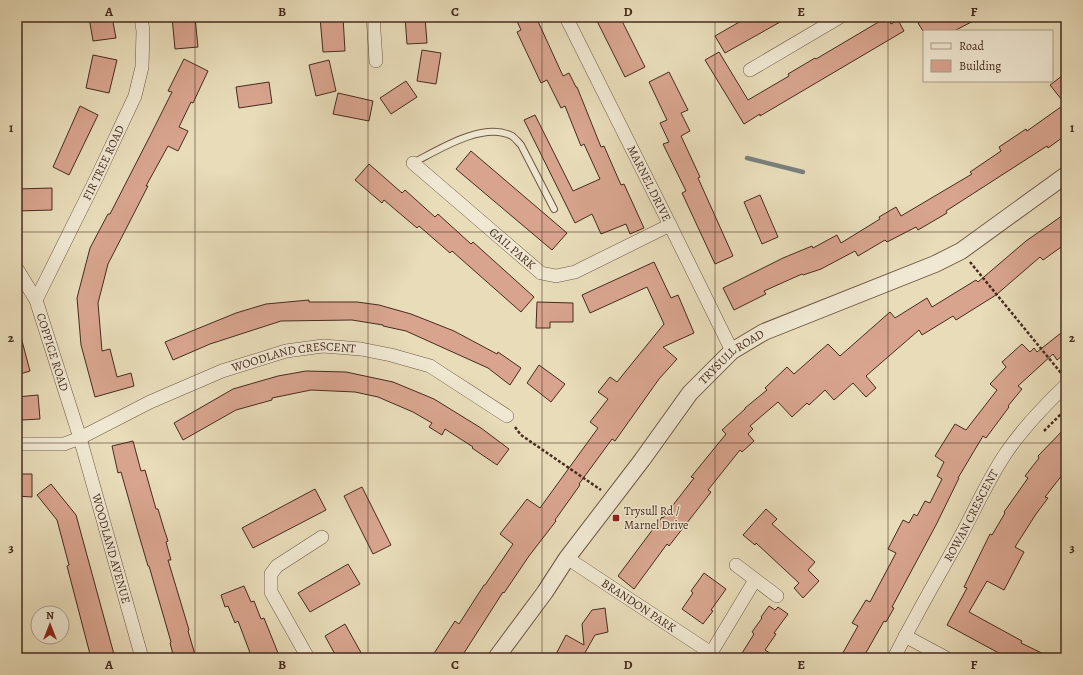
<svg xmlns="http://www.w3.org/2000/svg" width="1083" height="675" font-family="Alegreya,serif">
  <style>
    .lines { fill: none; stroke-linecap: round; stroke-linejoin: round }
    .stream { stroke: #79807b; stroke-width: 4.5 }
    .building { fill: #d8a48e; stroke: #462b1e }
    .service-casing { stroke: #6e5745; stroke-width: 8 }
    .minor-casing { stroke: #6e5745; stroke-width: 14 }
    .tertiary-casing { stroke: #6e5745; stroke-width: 18 }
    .path { stroke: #462b1e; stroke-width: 2.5; stroke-dasharray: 3 2; stroke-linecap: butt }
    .service { stroke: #f0e8d2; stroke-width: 6 }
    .minor { stroke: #f0e8d2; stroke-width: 13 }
    .tertiary { stroke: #f0e8d2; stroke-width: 16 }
    .grid { fill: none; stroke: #462b1e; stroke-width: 1; stroke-opacity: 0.55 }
    .poi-dot { fill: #8f2418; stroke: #f0e8d2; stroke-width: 1.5 }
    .labels { text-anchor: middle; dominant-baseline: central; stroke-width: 3; stroke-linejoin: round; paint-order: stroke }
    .street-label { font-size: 12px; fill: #462b1e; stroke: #f0e8d2 }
    .poi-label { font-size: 12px; fill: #462b1e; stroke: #f0e8d2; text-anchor: start }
    .neatline { fill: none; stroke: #462b1e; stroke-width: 1.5 }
    .grid-label { font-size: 13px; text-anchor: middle; font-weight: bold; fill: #462b1e }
  </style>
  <rect width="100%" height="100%" fill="#e8dcb9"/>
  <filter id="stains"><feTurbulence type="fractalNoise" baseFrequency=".005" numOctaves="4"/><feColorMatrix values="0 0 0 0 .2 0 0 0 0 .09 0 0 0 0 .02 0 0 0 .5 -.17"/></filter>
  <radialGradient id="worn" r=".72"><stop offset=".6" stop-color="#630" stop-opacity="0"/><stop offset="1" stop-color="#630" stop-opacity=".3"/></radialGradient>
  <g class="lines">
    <path class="stream" d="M 747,158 L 803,172"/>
  </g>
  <path class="building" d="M 89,17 L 112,17 L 116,38 L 93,41 Z
    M 172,17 L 195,17 L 198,47 L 175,49 Z
    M 320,17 L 343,17 L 345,51 L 323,52 Z
    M 405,17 L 425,17 L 427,43 L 407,44 Z
    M 515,17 L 536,17 L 563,76 L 569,73 L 576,87 L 577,87 L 601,147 L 604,146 L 621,185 L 624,184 L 644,228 L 630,234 L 626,224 L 601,234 L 592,214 L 575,223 L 524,120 L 535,115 L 573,191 L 600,179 L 584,144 L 581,146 L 565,106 L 561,108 L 547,80 L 541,83 L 517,32 L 521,30 Z
    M 595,17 L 620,17 L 645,67 L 625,77 Z
    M 748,17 L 789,17 L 725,53 L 715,36 Z
    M 887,17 L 891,24 L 898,20 L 904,31 L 760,116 L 760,114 L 744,124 L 705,60 L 719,52 L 748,100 L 789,76 L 788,74 L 815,58 L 816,59 Z
    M 929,17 L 981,17 L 954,31 L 923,31 L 918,23 Z
    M 422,50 L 441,53 L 436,84 L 417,81 Z
    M 93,55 L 117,60 L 109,93 L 86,88 Z
    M 184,59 L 208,71 L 193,103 L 191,102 L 179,127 L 188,131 L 178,151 L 168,146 L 146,186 L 148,186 L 108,264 L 98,303 L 102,351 L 110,349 L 117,377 L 131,373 L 134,386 L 95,397 L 81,345 L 77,298 L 90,248 L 108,214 L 110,214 L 150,136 L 172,92 L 168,91 Z
    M 329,60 L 336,91 L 316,96 L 309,65 Z
    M 669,72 L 688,110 L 681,113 L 690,131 L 681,136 L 700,177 L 698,178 L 733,256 L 715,264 L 682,193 L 686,191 L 663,144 L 669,142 L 660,123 L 667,120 L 649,82 Z
    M 1066,73 L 1066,135 L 1048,148 L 1047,146 L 946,211 L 947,213 L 918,230 L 916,227 L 887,242 L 885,240 L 858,256 L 855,251 L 821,269 L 803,275 L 802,274 L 764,291 L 766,294 L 734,310 L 723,288 L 783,258 L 812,246 L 813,248 L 837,235 L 841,243 L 880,219 L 879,217 L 896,207 L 901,216 L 972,174 L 970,172 L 1001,151 L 999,147 L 1026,129 L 1027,131 L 1065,104 L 1050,85 Z
    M 406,81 L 417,97 L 391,114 L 380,98 Z
    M 269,82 L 272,103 L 239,108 L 236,87 Z
    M 338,93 L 373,101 L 369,121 L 333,114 Z
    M 80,106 L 98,115 L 69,175 L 53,167 Z
    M 471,151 L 567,233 L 552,250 L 456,169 Z
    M 369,164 L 402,193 L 405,190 L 435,217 L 438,214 L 471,244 L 473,242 L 534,297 L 521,312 L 452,251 L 450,253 L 419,226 L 417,228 L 384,200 L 382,203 L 355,180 Z
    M 52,188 L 52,210 L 17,211 L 17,189 Z
    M 760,195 L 778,237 L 762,244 L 744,202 Z
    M 1066,213 L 1066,236 L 1061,240 L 1064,245 L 1043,260 L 1040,257 L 996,295 L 956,320 L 953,316 L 922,335 L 919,330 L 866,376 L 876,388 L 866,397 L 853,383 L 834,400 L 825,390 L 809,405 L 807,403 L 792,417 L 778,402 L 750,426 L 753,429 L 748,434 L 754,441 L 742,452 L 740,450 L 708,490 L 711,492 L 669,546 L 667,544 L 634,589 L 618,576 L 662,517 L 663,518 L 694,478 L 691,477 L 726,434 L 722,430 L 745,409 L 745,408 L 767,390 L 765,388 L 787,367 L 794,374 L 828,344 L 840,356 L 890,312 L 895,318 L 927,298 L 932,307 L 976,280 L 978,282 L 1026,241 Z
    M 654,262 L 671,298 L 678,295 L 694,333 L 663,347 L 677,359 L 659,379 L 615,441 L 612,439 L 579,484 L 580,485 L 555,520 L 556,521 L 529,556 L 504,593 L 503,592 L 464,653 L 457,658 L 431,658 L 455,621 L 459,624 L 484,585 L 485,585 L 513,544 L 500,534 L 527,499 L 540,508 L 598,428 L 590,422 L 608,399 L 598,392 L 610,377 L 617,382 L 664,324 L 647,287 L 590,313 L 582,295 Z
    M 309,300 L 309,302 L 357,302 L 379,305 L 411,314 L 454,331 L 497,354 L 498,352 L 521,368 L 510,385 L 488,368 L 406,331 L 383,326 L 383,325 L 352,320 L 281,321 L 210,344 L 173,360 L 165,342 L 236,313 L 266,304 Z
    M 537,302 L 573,303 L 573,322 L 550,322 L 550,328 L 536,328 Z
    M 1066,329 L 1066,353 L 1057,360 L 1053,354 L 1018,386 L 1022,389 L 1008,406 L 1009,407 L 986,438 L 983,436 L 958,478 L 959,478 L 936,525 L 892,607 L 894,608 L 886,622 L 884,621 L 863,658 L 840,658 L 858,626 L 852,623 L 866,600 L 870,602 L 896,553 L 888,549 L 903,520 L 909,523 L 914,514 L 917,516 L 925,501 L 930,503 L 942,479 L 937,476 L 944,462 L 935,456 L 955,424 L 966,430 L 997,390 L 990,384 L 1006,367 L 1002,362 L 1022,344 L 1030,352 L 1034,348 L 1037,352 Z
    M 17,337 L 21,337 L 30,371 L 17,375 Z
    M 539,365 L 565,384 L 551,402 L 527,383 Z
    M 306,371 L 346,372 L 393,382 L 434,399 L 481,428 L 509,449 L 497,465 L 472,448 L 473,447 L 445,429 L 442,435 L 429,427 L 432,423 L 413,412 L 378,397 L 355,392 L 311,390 L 272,398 L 272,400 L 236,410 L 183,440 L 174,423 L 233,389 L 278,376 Z
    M 38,395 L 40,419 L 22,420 L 21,413 L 17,413 L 17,397 Z
    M 1066,427 L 1066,470 L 1045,497 L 1048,498 L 1036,514 L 1015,547 L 1024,552 L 1004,590 L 987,581 L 969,612 L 1022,641 L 1021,643 L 1052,658 L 1008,658 L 947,625 L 967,588 L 964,587 L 990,534 L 992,535 L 1005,513 L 1004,512 L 1028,478 L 1025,476 L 1039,458 L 1038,456 Z
    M 133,441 L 141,471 L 145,470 L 156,509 L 158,509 L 164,529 L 168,541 L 166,542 L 171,560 L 168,560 L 189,630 L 188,631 L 196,658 L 174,658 L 170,643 L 171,642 L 149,566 L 148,566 L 138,532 L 121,472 L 118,473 L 112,446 Z
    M 17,474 L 32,474 L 32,497 L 17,496 Z
    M 51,484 L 76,515 L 115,658 L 91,658 L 67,566 L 69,565 L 57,520 L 37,495 Z
    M 362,487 L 391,545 L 373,554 L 344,496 Z
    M 315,489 L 326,510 L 253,548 L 242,528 Z
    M 766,509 L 777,519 L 772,524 L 815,562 L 808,570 L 819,581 L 803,598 L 794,588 L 799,583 L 756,543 L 755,545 L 743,535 Z
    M 348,564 L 360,584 L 310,612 L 298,593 Z
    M 704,573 L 726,589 L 711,610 L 713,611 L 703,624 L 682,609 L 693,593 L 691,591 Z
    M 244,586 L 251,602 L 254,601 L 261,619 L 264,618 L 280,658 L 252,658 L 238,621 L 235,623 L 228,606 L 225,607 L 221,595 Z
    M 769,606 L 775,610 L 778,607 L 788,614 L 774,633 L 776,634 L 765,650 L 778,658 L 739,658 L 754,634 L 752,632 L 762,618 L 761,617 Z
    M 605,608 L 608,632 L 595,635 L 582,658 L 554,658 L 566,635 L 584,645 L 582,624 L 592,610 Z
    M 345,624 L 364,658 L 337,658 L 325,636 Z"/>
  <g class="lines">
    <defs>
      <path id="service" d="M 413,163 C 438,150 483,121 512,136 C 515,138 518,142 521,145 L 554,209"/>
      <g id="minor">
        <path d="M 373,17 L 376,61"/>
        <path id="s1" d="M 566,17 L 670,225 L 732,351"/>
        <path d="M 750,70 L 840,17"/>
        <path id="s2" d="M 413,163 L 541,273 L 556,276 L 575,272 L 670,225"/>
        <path id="s3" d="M 17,269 L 36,300 L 80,438 L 142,658"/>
        <path id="s4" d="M 36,300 L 97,177 L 135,96 L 142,67 L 143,31 L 141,17"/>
        <path id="s5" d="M 17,444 L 64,444 L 80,438 L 150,402 L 222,371 L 286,351 L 323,346 L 361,349 L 391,355 L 430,366 L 507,416"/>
        <path id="s6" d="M 567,558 L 711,653"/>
        <path d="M 736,565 L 777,596"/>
        <path d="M 905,636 L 946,658"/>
        <path d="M 308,658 L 271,592 L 271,574 L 277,566 L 322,537"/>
        <path d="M 708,658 L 755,580"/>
        <path id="s7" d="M 894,658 C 914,618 936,580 958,541 C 974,512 987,481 1006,453 C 1023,428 1044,406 1066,385"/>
      </g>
      <g id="tertiary">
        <path id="s8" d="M 496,658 L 545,592 L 567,558 L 642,460 L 690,393 L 732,351 L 764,332 L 935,264 L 961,251 L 1066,175"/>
      </g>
    </defs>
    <use href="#service" class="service-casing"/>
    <use href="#minor" class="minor-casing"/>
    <use href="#tertiary" class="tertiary-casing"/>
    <path class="path" d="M 970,262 L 1061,373
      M 515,427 L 521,435 L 601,490
      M 1044,431 L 1066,409"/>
    <use href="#service" class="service"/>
    <use href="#minor" class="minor"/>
    <use href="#tertiary" class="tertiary"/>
  </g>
  <path class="grid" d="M 195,17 L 195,658M 368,17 L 368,658M 542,17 L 542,658M 715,17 L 715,658M 888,17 L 888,658M 17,232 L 1066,232M 17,443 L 1066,443"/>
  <rect class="poi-dot" x="612" y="514" width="8" height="8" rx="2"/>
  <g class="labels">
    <g class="street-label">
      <text stroke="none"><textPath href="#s4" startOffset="153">FIR TREE ROAD</textPath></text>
      <text stroke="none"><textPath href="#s1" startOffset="186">MARNEL DRIVE</textPath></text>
      <text stroke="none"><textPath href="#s2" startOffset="131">GAIL PARK</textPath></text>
      <text stroke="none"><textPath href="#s3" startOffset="91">COPPICE ROAD</textPath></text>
      <text stroke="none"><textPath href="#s8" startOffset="384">TRYSULL ROAD</textPath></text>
      <text stroke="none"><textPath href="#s5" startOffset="295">WOODLAND CRESCENT</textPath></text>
      <text stroke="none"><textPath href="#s7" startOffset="162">ROWAN CRESCENT</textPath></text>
      <text stroke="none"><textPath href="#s3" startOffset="296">WOODLAND AVENUE</textPath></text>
      <text stroke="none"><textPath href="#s6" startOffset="86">BRANDON PARK</textPath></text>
    </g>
    <g class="poi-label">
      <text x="624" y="511">Trysull Rd /<tspan x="624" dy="14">Marnel Drive</tspan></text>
    </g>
  </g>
  <rect width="1083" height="675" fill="none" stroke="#e8dcb9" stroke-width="44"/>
  <rect x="923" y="30" width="130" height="52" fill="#f0e8d2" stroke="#ac9c8a"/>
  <rect x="931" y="43" width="20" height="6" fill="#f0e8d2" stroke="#ac9c8a"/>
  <text x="959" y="50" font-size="12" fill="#462b1e">Road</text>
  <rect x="931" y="60" width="20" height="12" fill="#d8a48e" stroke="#ac9c8a"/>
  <text x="959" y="70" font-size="12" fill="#462b1e">Building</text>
  <g transform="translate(50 625)"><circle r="19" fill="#f0e8d2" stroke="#ac9c8a"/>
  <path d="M0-3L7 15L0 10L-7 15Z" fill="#8f2418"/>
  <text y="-6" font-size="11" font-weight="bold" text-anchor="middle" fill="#462b1e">N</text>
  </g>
  <rect x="22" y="22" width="1039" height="631" class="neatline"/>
  <g class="grid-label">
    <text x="109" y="16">A</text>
    <text x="282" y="16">B</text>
    <text x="455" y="16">C</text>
    <text x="628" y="16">D</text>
    <text x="801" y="16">E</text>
    <text x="974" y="16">F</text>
    <text x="11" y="132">1</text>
    <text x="1072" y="132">1</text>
    <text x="11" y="342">2</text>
    <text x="1072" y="342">2</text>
    <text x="11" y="552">3</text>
    <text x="1072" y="552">3</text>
    <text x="109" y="669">A</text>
    <text x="282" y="669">B</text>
    <text x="455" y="669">C</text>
    <text x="628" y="669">D</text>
    <text x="801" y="669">E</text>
    <text x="974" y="669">F</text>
  </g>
  <rect width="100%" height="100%" filter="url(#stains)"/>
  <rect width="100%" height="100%" fill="url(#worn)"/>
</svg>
